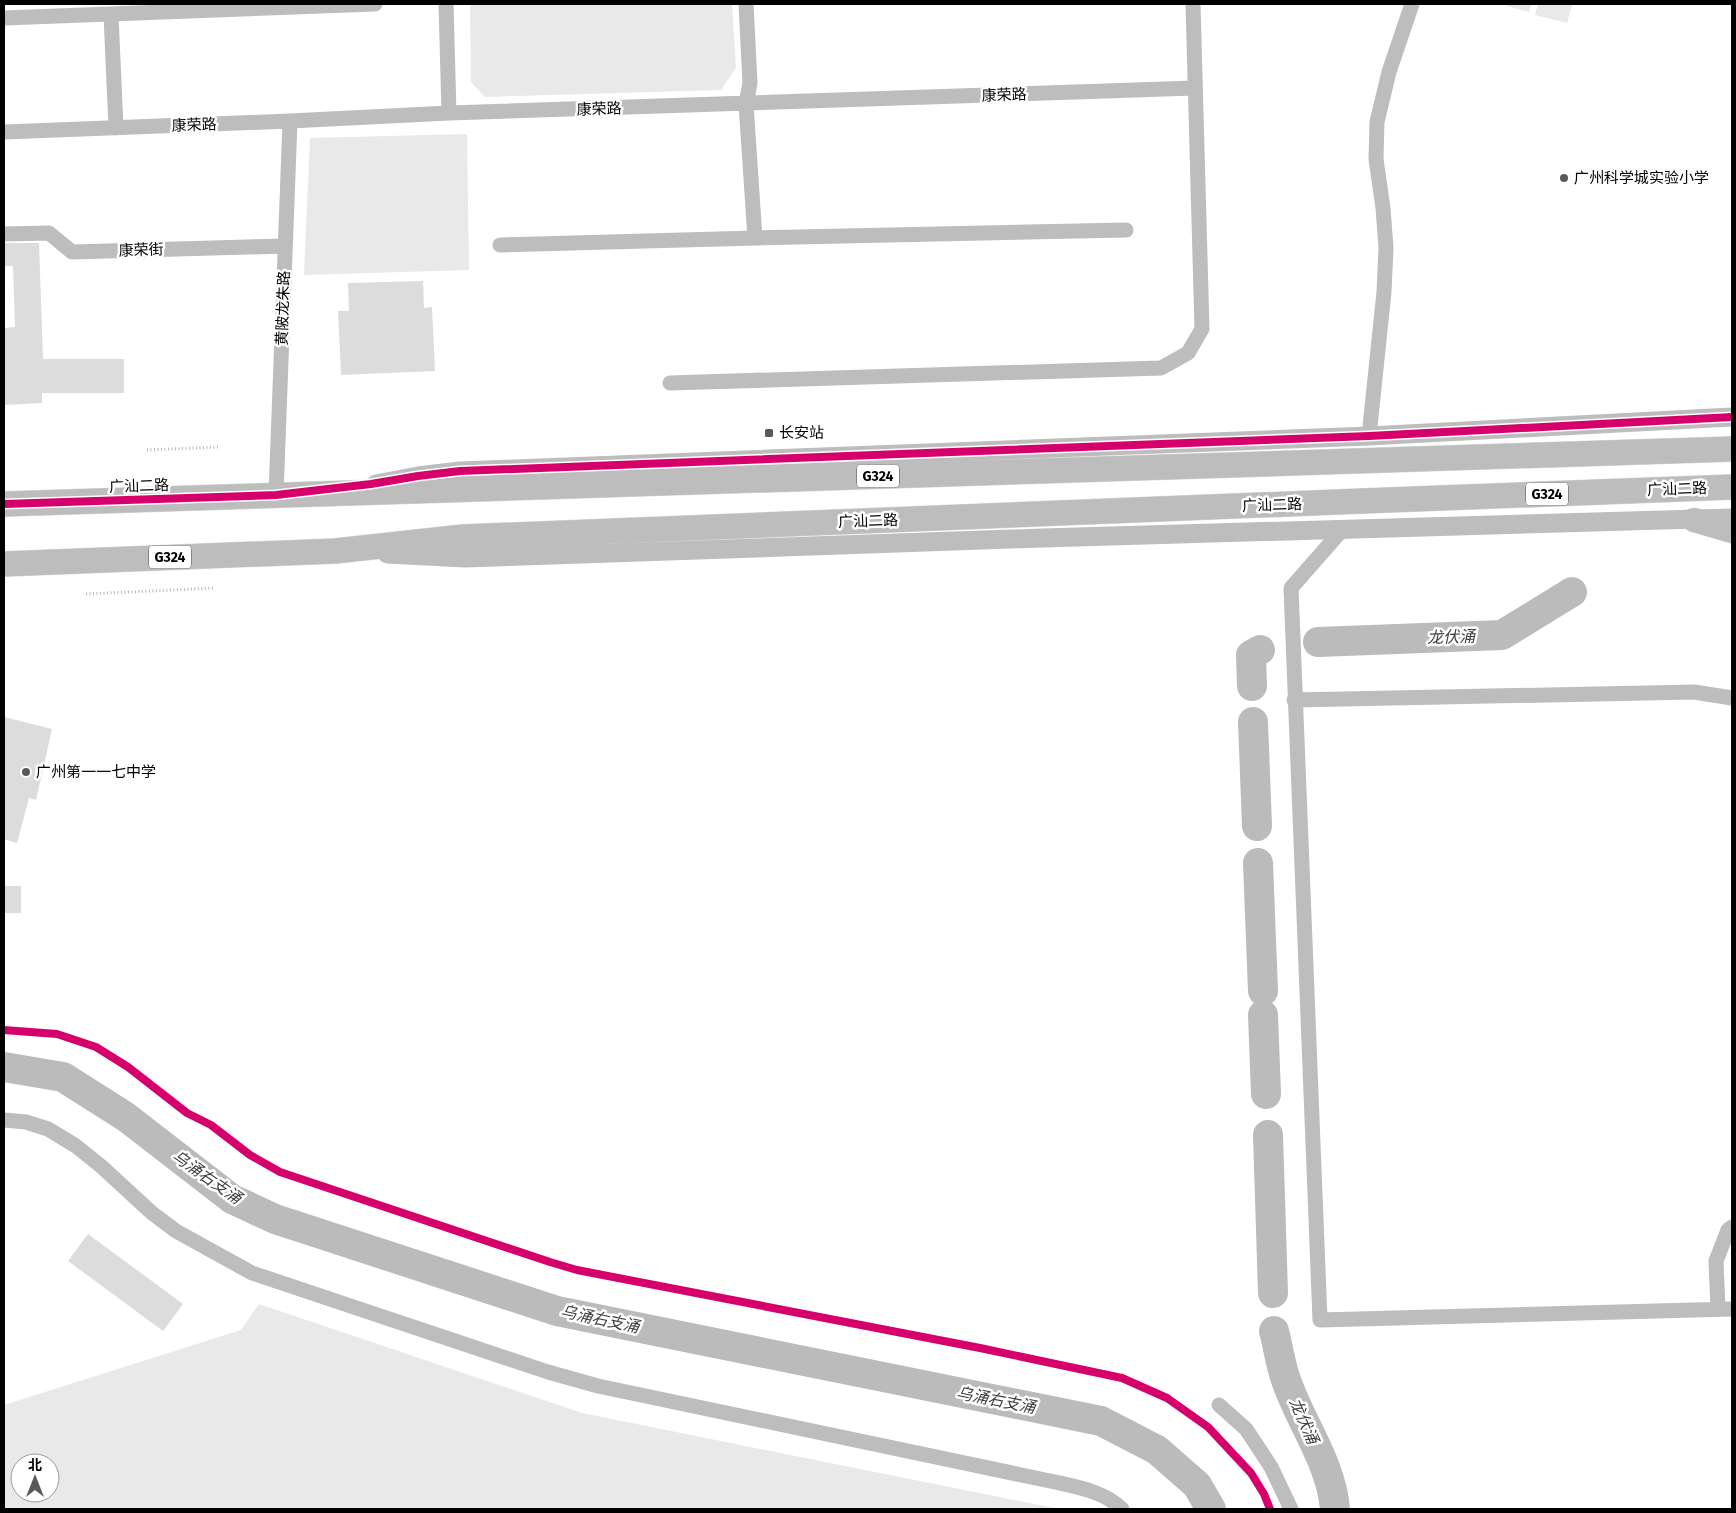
<svg xmlns="http://www.w3.org/2000/svg" width="1736" height="1513" font-family="'Fira Sans','Noto Sans SC',sans-serif">
  <style>
    .green { fill: #e9e9e9; fill-rule: evenodd }
    .lines { fill: none; stroke-linecap: round; stroke-linejoin: round }
    .river { stroke: #bbb; stroke-width: 30 }
    .building { fill: #dcdcdc }
    .primary-casing { stroke: #dbdbdb; stroke-width: 25 }
    .trunk-casing { stroke: #dbdbdb; stroke-width: 26 }
    .path { stroke: #b8b8b8; stroke-width: 3; stroke-dasharray: 1 2.5; stroke-linecap: butt }
    .minor { stroke: #bdbdbd; stroke-width: 15 }
    .tertiary { stroke: #bdbdbd; stroke-width: 19 }
    .primary { stroke: #bdbdbd; stroke-width: 24 }
    .trunk { stroke: #bdbdbd; stroke-width: 25 }
    .trunk-bridge-casing { stroke: #dbdbdb; stroke-width: 26; stroke-linecap: butt }
    .trunk-bridge { stroke: #bdbdbd; stroke-width: 25 }
    .cycleway-casing { stroke: #fff; stroke-width: 11 }
    .cycleway { stroke: #d6006c; stroke-width: 8 }
    .poi-dot { fill: #595959; stroke: #fff; stroke-width: 2 }
    .labels { text-anchor: middle; dominant-baseline: central; stroke-width: 5; stroke-linejoin: round; paint-order: stroke }
    .shield { fill: #fff; stroke: #4c4c4c; stroke-width: 1 }
    .shield-label { font-size: 14px; font-weight: bold; fill: #000 }
    .street-label { font-size: 15px; fill: #000; stroke: #fff }
    .poi-label { font-size: 15px; fill: #000; stroke: #fff; text-anchor: start }
    .water-label { font-size: 16px; font-style: italic; fill: #3f3f3f; stroke: #fff }
  </style>
  <rect width="100%" height="100%" fill="#fff"/>
  <path class="green" d="M 470,4 L 732,4 L 736,68 L 721,90 L 485,97 L 471,82 Z
    M 1500,4 L 1531,4 L 1529,12 Z
    M 1538,4 L 1572,5 L 1567,23 L 1535,15 Z
    M 467,134 L 469,270 L 304,275 L 310,138 Z
    M 259,1304 L 582,1413 L 1059,1509 L 4,1509 L 4,1405 L 241,1330 ZM 20,1463 L 50,1463 L 50,1493 L 20,1493 Z"/>
  <g class="lines">
    <path class="river" d="M 1318,642 L 1502,635 L 1572,592
      M 1252,686 L 1251,655 L 1260,650
      M 1253,722 L 1257,826
      M 1258,863 L 1263,991
      M 1263,1015 L 1266,1094
      M 4,1067 L 63,1077 L 126,1117 L 232,1199 L 275,1219 L 557,1311 L 1101,1421 L 1157,1450 L 1197,1485 L 1211,1509
      M 1268,1135 L 1273,1293
      M 1274,1331 C 1278,1346 1280,1362 1285,1377 C 1299,1421 1331,1461 1335,1509"/>
  </g>
  <path class="building" d="M 4,243 L 39,243 L 43,359 L 124,359 L 124,393 L 42,393 L 42,403 L 4,405 L 4,328 L 15,327 L 13,266 L 4,266 Z
    M 423,281 L 424,308 L 432,307 L 435,371 L 341,375 L 338,311 L 349,311 L 348,283 Z
    M 4,717 L 52,729 L 36,800 L 29,798 L 17,843 L 4,839 Z
    M 4,886 L 21,886 L 21,913 L 4,913 Z
    M 88,1234 L 183,1304 L 163,1331 L 68,1261 Z"/>
  <g class="lines">
    <defs>
      <path id="primary" d="M 1694,520 L 1732,531"/>
      <path id="trunk" d="M 4,504 L 1732,449
        M 4,564 L 335,551 L 463,537 L 1362,501"/>
    </defs>
    <use href="#primary" class="primary-casing"/>
    <use href="#trunk" class="trunk-casing"/>
    <path class="path" d="M 147,450 L 219,447
      M 86,594 L 215,588"/>
    <path class="minor" d="M 446,4 L 449,113
      M 111,15 L 116,128
      M 4,18 L 375,4
      M 4,132 L 290,121 L 449,113 L 1194,88
      M 4,234 L 49,233 L 72,252 L 285,246
      M 755,238 L 1126,230
      M 500,245 L 755,238 L 746,104 L 750,83 L 746,4
      M 670,383 L 1161,368 L 1188,353 L 1202,329 L 1193,4
      M 1369,436 L 1384,292 L 1386,248 L 1383,208 L 1376,159 L 1377,122 L 1389,72 L 1412,4
      M 276,495 L 290,121
      M 1342,530 L 1291,588 L 1320,1320 L 1732,1309
      M 1294,700 L 1694,692 L 1732,698
      M 4,1120 L 26,1122 L 48,1129 L 76,1146 L 102,1167 L 152,1213 L 176,1231 L 252,1273 L 548,1372 L 598,1386 L 1055,1482 C 1078,1487 1105,1492 1122,1509
      M 1718,1309 L 1716,1261 L 1728,1230 L 1732,1227
      M 1219,1405 L 1246,1429 L 1271,1467 L 1291,1509"/>
    <path class="tertiary" d="M 376,484 L 418,476 L 460,471 L 1369,436 L 1732,417
      M 387,554 L 465,558 L 1043,538 L 1732,518"/>
    <use href="#primary" class="primary"/>
    <use href="#trunk" class="trunk"/>
    <defs>
      <path id="trunk-bridge" d="M 1362,501 L 1732,487"/>
    </defs>
    <use href="#trunk-bridge" class="trunk-bridge-casing"/>
    <use href="#trunk-bridge" class="trunk-bridge"/>
    <defs>
      <path id="cycleway" d="M 4,504 L 276,495 L 371,484 L 418,476 L 460,471 L 1369,436 L 1732,417
        M 4,1030 L 57,1034 L 96,1047 L 128,1067 L 187,1113 L 211,1125 L 250,1155 L 280,1172 L 550,1262 L 577,1270 L 980,1348 L 1122,1378 L 1167,1398 L 1208,1427 L 1251,1473 L 1264,1494 L 1270,1509"/>
    </defs>
    <use href="#cycleway" class="cycleway-casing"/>
    <use href="#cycleway" class="cycleway"/>
  </g>
  <g class="poi-dot">
    <circle cx="1564" cy="178" r="5"/>
    <rect x="764" y="428" width="10" height="10" rx="2.5"/>
    <circle cx="26" cy="772" r="5"/>
  </g>
  <g class="labels">
    <g class="shield">
      <rect x="857" y="464.5" width="42" height="23" rx="4"/>
      <rect x="1526" y="482.5" width="42" height="23" rx="4"/>
      <rect x="149" y="545.5" width="42" height="23" rx="4"/>
    </g>
    <g class="shield-label">
      <text x="878" y="476">G324</text>
      <text x="1547" y="494">G324</text>
      <text x="170" y="557">G324</text>
    </g>
    <g class="street-label">
      <text transform="translate(1004 95) rotate(-2)">康荣路</text>
      <text transform="translate(599 109) rotate(-2)">康荣路</text>
      <text transform="translate(194 125) rotate(-2)">康荣路</text>
      <text transform="translate(141 250) rotate(-2)">康荣街</text>
      <text transform="translate(283 308) rotate(-88)">黄陂龙朱路</text>
      <text transform="translate(139 486) rotate(-2)">广汕二路</text>
      <text transform="translate(1677 489) rotate(-2)">广汕二路</text>
      <text transform="translate(1272 505) rotate(-2)">广汕二路</text>
      <text transform="translate(868 521) rotate(-2)">广汕二路</text>
    </g>
    <g class="poi-label">
      <text x="1574" y="178">广州科学城实验小学</text>
      <text x="779" y="433">长安站</text>
      <text x="36" y="772">广州第一一七中学</text>
    </g>
    <g class="water-label">
      <text transform="translate(1451 637) rotate(-2)">龙伏涌</text>
      <text transform="translate(207 1177) rotate(35)">乌涌右支涌</text>
      <text transform="translate(600 1319) rotate(12)">乌涌右支涌</text>
      <text transform="translate(996 1400) rotate(11)">乌涌右支涌</text>
      <text transform="translate(1304 1421) rotate(66)">龙伏涌</text>
    </g>
  </g>
  <rect width="1736" height="1513" fill="none" stroke="#000000" stroke-width="10"/>
  <g transform="translate(35 1478)"><circle r="24" fill="#ffffff" stroke="#999999"/>
  <path d="M0-4L9 19L0 12L-9 19Z" fill="#595959"/>
  <text y="-8" font-size="14" font-weight="bold" text-anchor="middle" fill="#000000">北</text>
  </g>
</svg>
